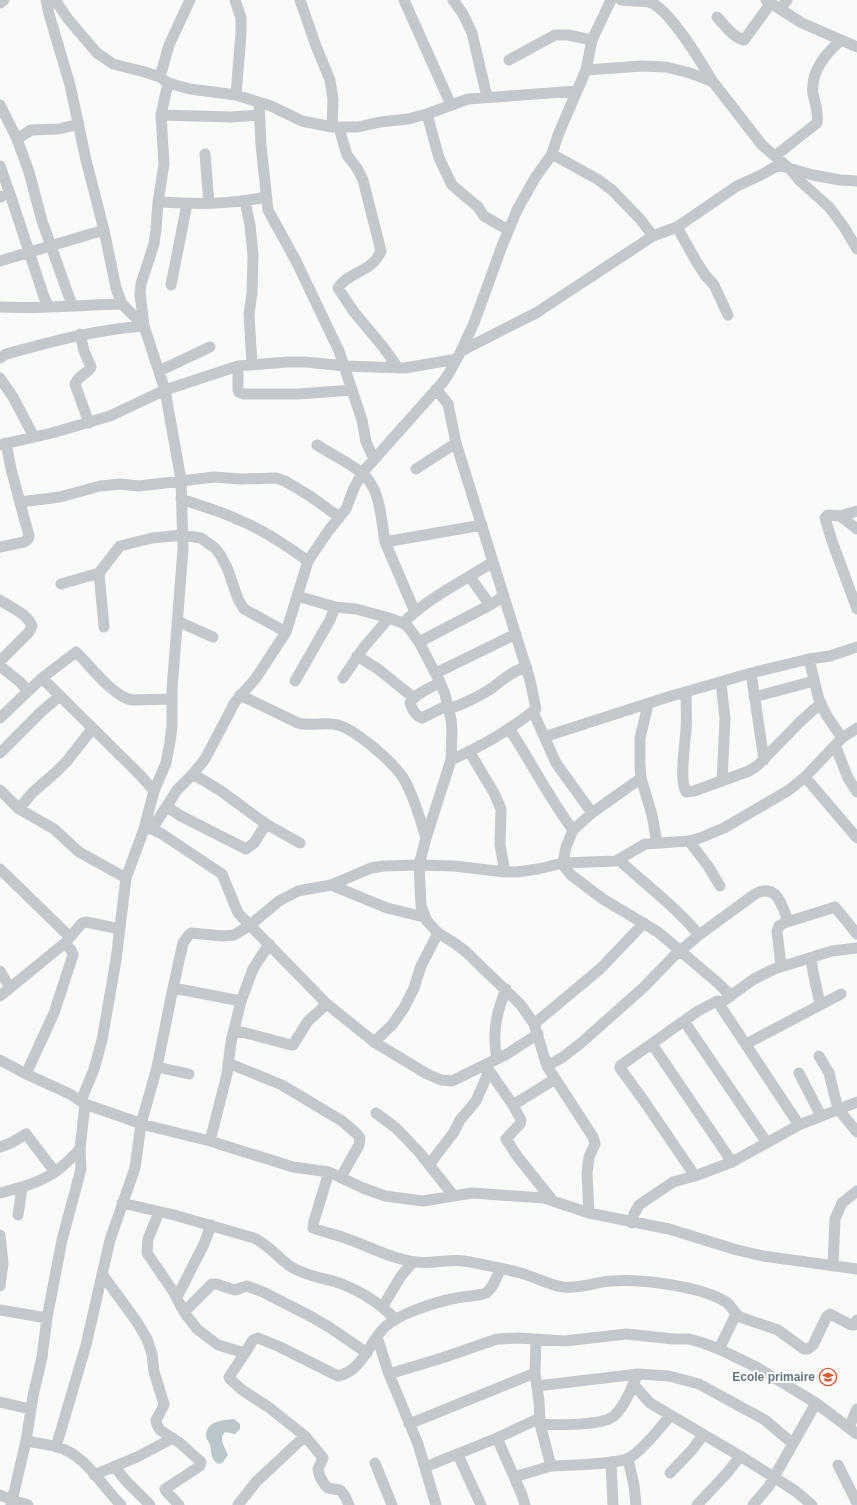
<svg xmlns="http://www.w3.org/2000/svg" width="857" height="1505" font-family="Helvetica,sans-serif">
  <style>
    .water { fill: #bbc7cb }
    .lines { fill: none; stroke-linecap: round; stroke-linejoin: round }
    .street { stroke: #c3c8cc; stroke-width: 11 }
    .labels { text-anchor: middle; dominant-baseline: central; stroke-width: 4; stroke-linejoin: round; paint-order: stroke }
    .poi-label { font-size: 12px; font-weight: bold; fill: #657683; stroke: #fff; text-anchor: end }
  </style>
  <rect width="100%" height="100%" fill="#fafaf8"/>
  <path class="water" d="M 234,1419 L 240,1424 L 240,1429 L 235,1434 L 225,1432 C 218,1439 225,1447 228,1455 L 223,1462 L 219,1464 C 210,1460 212,1453 210,1445 C 209,1442 207,1440 206,1437 C 205,1421 223,1420 234,1419 Z"/>
  <g class="lines">
    <path class="street" d="M 46,0 L 49,14 L 70,85 L 86,160 L 104,230 L 116,288 L 122,304 L 144,326 L 165,390 L 181,480 L 183,549 L 172,689 L 172,726 L 170,742 L 166,763 L 154,791 L 144,829 L 126,878 L 116,960 L 102,1040 L 94,1069 L 81,1101
      M 55,0 L 68,19 L 97,53 L 113,64 L 145,72 L 160,77 L 168,83 L 190,89 L 236,95 L 271,106 L 302,121 L 332,127 L 358,127 L 380,122 L 408,119 L 427,114 L 468,99 L 577,91
      M 235,0 L 241,18 L 241,33 L 236,95
      M 300,0 L 316,46 L 330,80 L 333,99 L 332,127
      M 404,0 L 451,105
      M 453,0 L 463,14 L 472,33 L 487,97
      M 621,0 C 630,2 644,0 652,3 C 672,13 701,62 713,82
      M 766,0 L 802,23 L 857,47
      M 0,3 L 4,0
      M 780,9 L 787,0
      M 717,17 C 724,24 733,38 744,40 L 771,3
      M 509,60 L 555,35 L 568,35 L 592,40
      M 586,70 L 642,66 L 666,67 L 690,73 L 713,82 L 762,145 L 791,170 L 800,181 L 829,207 L 844,227 L 857,249
      M 160,77 L 169,45 L 190,0
      M 259,103 L 261,145 L 268,210 L 296,261 L 339,351 L 362,420 L 366,442 L 374,459
      M 0,105 L 17,139 L 29,172 L 42,221 L 72,305
      M 427,114 L 439,158 L 452,185 L 478,207 L 484,216 L 508,230
      M 161,115 L 231,117 L 259,115
      M 339,128 L 347,155 L 357,168 L 363,180 L 381,251 C 372,273 347,272 338,288 L 354,312 L 384,348 L 398,368
      M 17,139 L 31,130 L 59,129 L 79,124
      M 205,154 L 209,204
      M 552,154 L 597,179 L 612,190 L 640,219 L 653,236
      M 775,156 L 817,123 C 819,114 815,103 813,94 C 810,72 825,54 841,40
      M 0,166 L 10,194 L 44,297 L 49,307
      M 0,196 L 1,197
      M 245,201 L 250,225 L 253,255 L 252,293 L 249,314 L 252,364
      M 158,202 C 196,204 228,205 266,197
      M 677,227 L 696,261 L 705,275 L 714,285 L 728,315
      M 0,261 L 104,230
      M 171,285 L 187,204
      M 0,307 C 41,309 81,305 122,304
      M 80,334 L 84,351 L 91,367 C 87,375 80,373 75,384 L 89,423
      M 461,351 L 536,313 L 653,236 L 677,227 L 737,186 L 761,175 L 775,167 L 781,166 L 813,175 L 840,180 L 857,181
      M 0,358 L 6,354 C 54,341 94,330 144,326 L 140,294 L 141,284 L 154,244 L 156,230 L 158,202 L 164,164 L 161,115 L 168,83
      M 238,366 L 238,390 L 239,392 L 243,394 L 299,394 L 352,390
      M 159,371 L 210,347
      M 0,378 L 13,397 L 34,437
      M 436,389 L 448,404 L 456,443 L 493,562
      M 0,445 L 52,433 L 110,416 L 165,390 L 238,366 L 287,362 L 306,362 L 345,366 L 405,368 L 457,359
      M 317,445 C 331,454 348,462 362,473 C 381,489 381,520 385,542
      M 416,469 L 456,443
      M 181,499 C 201,506 221,511 239,520 C 264,530 286,545 308,561
      M 20,502 L 60,497 L 100,486 L 120,484 L 139,486 L 214,477 L 241,479 L 276,478 L 285,481 L 310,496 L 339,517
      M 857,511 L 840,516 L 828,515 L 825,518 L 832,541 L 857,609
      M 840,516 L 857,529
      M 0,547 L 24,542 L 28,539 L 29,536 L 11,469 L 6,443
      M 99,573 L 104,627
      M 470,577 L 490,605
      M 61,584 L 99,573 L 120,546 L 152,538 L 182,535 L 201,538 L 215,548 L 221,556 L 228,570 L 238,599 L 244,609 L 286,632
      M 297,596 L 335,607 L 356,609 L 389,618 L 403,623 L 409,628 L 419,642 L 440,682 L 445,694 L 451,719 L 452,730 L 451,760 L 426,838 L 419,865 L 454,866 L 505,872 L 517,872 L 538,869 L 563,863 L 616,861 L 645,844 L 689,841 L 700,838 L 724,828 L 789,790 L 805,777 L 842,738 L 857,728
      M 0,600 C 11,608 27,613 32,626 L 29,632 L 0,661
      M 415,612 L 385,542 L 482,525
      M 177,621 L 213,637
      M 403,623 C 428,598 463,581 493,562 L 530,680 L 536,709 C 511,729 481,747 451,760
      M 419,642 L 490,605 L 504,596
      M 357,656 L 378,669 L 414,698
      M 809,659 L 819,700 L 827,716 L 842,738
      M 0,666 L 20,682 L 28,691
      M 436,673 L 516,634
      M 751,673 L 764,760
      M 42,678 L 141,776 L 154,791
      M 343,678 L 364,647 L 389,618
      M 295,681 L 330,620 L 335,607
      M 440,682 C 431,688 415,693 410,703 C 412,709 416,716 422,718 L 448,705
      M 721,683 L 725,719 L 722,781
      M 686,692 C 686,705 687,717 686,730 C 685,745 679,780 686,792 L 694,791 L 749,771 L 757,766 L 801,721 L 821,703
      M 240,695 L 298,723 C 311,727 325,721 338,725 C 356,730 396,764 405,781 C 415,799 420,819 426,838
      M 754,697 L 814,681
      M 648,705 L 640,738 L 640,765 L 641,778 L 652,815 L 657,843
      M 449,709 C 463,704 476,698 489,690 C 498,684 516,667 527,668
      M 533,712 L 544,736 L 547,736 L 668,697 L 751,673 L 809,659 L 830,656 L 857,647
      M 0,718 L 42,678 L 76,652 C 90,665 113,697 132,700 L 172,699
      M 509,728 C 531,762 549,798 573,830
      M 544,736 L 556,763 L 592,813
      M 835,745 L 848,778 L 857,792
      M 469,751 L 494,793 L 501,809 L 500,845 L 505,872
      M 0,753 L 42,711 L 60,696
      M 193,774 L 221,791 L 266,824 L 300,843
      M 805,777 L 857,838
      M 641,778 L 592,813 L 573,830 L 566,847 L 563,863 L 564,866 L 571,875 L 603,899 L 658,932 L 718,983 L 731,996
      M 0,790 L 19,809 L 54,829 L 79,852 L 126,878
      M 167,807 L 181,816 L 246,849 L 254,843 L 266,824
      M 19,809 L 32,793 L 56,772 L 67,761 L 92,729
      M 144,829 L 152,829 L 177,790 L 193,774 L 205,759 L 235,702 L 256,678 L 286,632 L 308,561 L 329,530 L 346,509 L 354,488 L 362,473 L 443,382 L 448,375 L 461,351 L 474,323 L 502,246 L 517,210 L 535,178 L 552,154 L 558,135 L 586,70 L 592,40 L 611,0
      M 152,829 L 162,834 L 222,874 L 238,913 L 327,1004 L 374,1042 L 427,1074 L 441,1080 L 452,1081 L 507,1054 L 538,1034
      M 689,841 L 708,866 L 720,886
      M 619,860 C 646,885 675,906 699,935
      M 0,869 L 70,937
      M 331,885 L 387,908 L 424,917
      M 811,958 L 813,972 L 820,1004
      M 781,967 L 777,931 L 779,926 L 784,923 L 835,907 L 857,934
      M 0,971 L 10,988
      M 173,988 L 241,1001
      M 0,996 L 65,943 L 82,923 L 86,922 L 120,929
      M 717,1001 L 799,1125
      M 684,1021 L 767,1143
      M 534,1024 L 600,969 L 644,923
      M 234,1031 L 246,1033 L 291,1045 L 293,1045 L 308,1021 L 327,1004
      M 374,1042 L 392,1025 L 404,1008 L 414,988 L 421,966 L 438,933
      M 652,1044 L 732,1162
      M 746,1044 L 841,994
      M 819,1056 L 829,1073 L 838,1109 L 857,1132
      M 497,1059 C 492,1034 496,1013 506,989
      M 0,1060 L 26,1074 L 70,1094 L 85,1104 L 128,1119 L 141,1124 L 210,1141 L 293,1167 L 329,1172 L 363,1188 L 385,1196 L 423,1201 L 472,1193 L 544,1198 L 589,1213 L 669,1229 L 737,1250 L 763,1256 L 857,1269
      M 228,1063 L 282,1085 L 342,1121 L 356,1133 L 360,1138 L 359,1145 L 341,1177
      M 486,1066 L 513,1105 L 555,1079
      M 547,1066 L 563,1057 L 581,1043 L 644,987 L 674,956 L 699,935 L 755,894 C 777,882 782,906 788,921
      M 157,1067 L 189,1074
      M 799,1073 L 821,1116
      M 26,1074 L 54,1013 L 73,955 L 71,950 L 65,943
      M 513,1105 L 521,1120 L 520,1124 L 506,1139 L 517,1156 L 553,1201
      M 376,1113 L 396,1128 L 419,1152 L 453,1195
      M 210,1141 L 227,1074 L 231,1042 L 241,1001 L 253,969 L 269,944
      M 0,1147 L 11,1143 L 26,1134 L 55,1172
      M 429,1165 L 454,1132 L 460,1120 L 476,1101 L 489,1071
      M 329,1172 L 314,1221 L 313,1228 C 323,1232 335,1234 345,1238 C 369,1246 391,1259 416,1262 C 432,1264 448,1259 464,1261 C 482,1264 504,1269 521,1273 C 535,1277 548,1285 563,1287 C 580,1289 595,1282 611,1281 C 641,1279 701,1286 726,1302 C 732,1306 734,1313 740,1317 L 778,1330 L 804,1349 L 808,1349 L 813,1345 L 827,1316 L 830,1314 L 851,1325 L 854,1325 L 857,1320
      M 695,1176 L 644,1101 L 620,1068 L 620,1066 L 698,1011 L 717,1001 L 722,1002 L 754,979 L 774,969 L 832,951 L 857,948
      M 0,1193 C 19,1188 39,1183 55,1172 C 64,1166 72,1157 80,1149
      M 122,1203 L 174,1215 L 254,1238 C 269,1245 277,1257 290,1266 C 302,1274 319,1278 333,1281 C 356,1288 379,1302 395,1319
      M 159,1212 L 148,1239 L 147,1253 L 173,1291 L 184,1312 L 197,1329 L 218,1345 L 245,1353 L 253,1340 L 258,1338 L 280,1347 L 338,1376 C 363,1371 369,1341 386,1326 C 401,1313 436,1302 456,1298 C 464,1296 480,1296 486,1293 C 493,1288 497,1277 500,1269
      M 18,1215 L 22,1188
      M 632,1223 L 634,1214 L 639,1205 L 673,1182 L 695,1176 L 732,1162 L 799,1125 L 857,1102
      M 0,1235 L 3,1263 L 0,1286
      M 833,1266 L 835,1219 L 842,1203 L 857,1191
      M 102,1274 L 137,1322 L 147,1339 L 152,1354 L 154,1372 L 164,1404 L 163,1407 L 156,1420 L 157,1425 L 160,1430 L 180,1443 L 201,1462 L 200,1466 L 165,1489 L 166,1491 L 179,1505
      M 177,1297 L 204,1244 L 211,1225
      M 383,1306 L 401,1276 L 413,1262
      M 0,1310 L 47,1318
      M 184,1312 L 212,1284 L 216,1284 L 235,1290 L 247,1286 L 263,1292 L 310,1316 L 329,1327 L 367,1353
      M 377,1337 L 389,1374 L 418,1444 L 436,1505
      M 536,1340 L 535,1373 L 539,1401 L 540,1424 L 551,1466 C 569,1465 615,1465 629,1458 C 642,1451 660,1428 670,1416
      M 719,1349 L 736,1314
      M 245,1353 L 229,1377 L 230,1379 L 242,1390 L 267,1406 L 305,1436
      M 389,1374 L 442,1358 L 497,1339 L 518,1338 L 565,1341 L 626,1334 L 674,1339 L 689,1339 L 703,1343 L 719,1349 L 758,1368 L 816,1403 L 857,1434
      M 633,1384 L 650,1403 L 740,1456 L 794,1490 L 812,1505
      M 537,1386 L 638,1374 L 669,1376 L 699,1384 L 765,1420 L 792,1443
      M 0,1402 L 30,1409
      M 409,1424 L 535,1373
      M 540,1424 C 556,1425 602,1426 614,1416 C 624,1407 631,1390 636,1378
      M 849,1427 L 857,1409
      M 497,1438 L 522,1495 L 525,1505
      M 26,1441 C 36,1443 47,1444 57,1447 C 85,1454 101,1485 121,1505
      M 56,1447 L 86,1345 L 110,1240 L 135,1168 L 141,1124 L 157,1067 L 173,988 L 183,943 L 188,936 L 191,933 L 223,936 L 234,935 L 249,926 L 279,901 L 298,891 L 331,885 L 371,868 L 384,866 L 419,865 L 421,906 L 427,921 L 438,933 L 453,942 L 465,951 L 521,1005 L 534,1024 L 547,1066 L 593,1137 L 595,1144 L 589,1157 L 587,1173 L 589,1213
      M 458,1455 L 481,1505
      M 628,1459 L 634,1485 L 636,1505
      M 611,1462 L 613,1505
      M 375,1463 L 392,1505
      M 838,1465 L 857,1503
      M 115,1467 L 126,1481 L 150,1505
      M 425,1467 L 497,1438 L 540,1418
      M 670,1473 L 692,1450 L 703,1435
      M 94,1475 L 137,1457 L 173,1438
      M 514,1477 L 551,1466
      M 0,1495 L 12,1500 L 28,1505
      M 11,1505 L 26,1441 L 33,1396 L 42,1357 L 47,1318 L 62,1240 L 81,1169 L 80,1149 L 85,1104
      M 238,1505 L 256,1482 L 305,1436 L 323,1458 L 318,1469 L 320,1477 L 325,1485 L 328,1488 L 340,1490 L 345,1496 L 349,1505
      M 697,1505 L 728,1472 L 740,1456
      M 753,1505 L 769,1486 L 816,1403"/>
  </g>
  <defs>
    <symbol id="school-ring" viewBox="-11 -11 22 22"><circle r="9.5" fill="#fff" stroke="#e4572e" stroke-width="1.5"/><path d="M0-5L7-2L0 1L-7-2ZM-4 1L0 2.5L4 1V4Q0 6-4 4Z" fill="#e4572e"/></symbol>
  </defs>
  <g fill-rule="evenodd">
    <use href="#school-ring" x="818" y="1367" width="20" height="20"/>
  </g>
  <g class="labels">
    <g class="poi-label">
      <text x="815" y="1377">Ecole primaire</text>
    </g>
  </g>
</svg>
